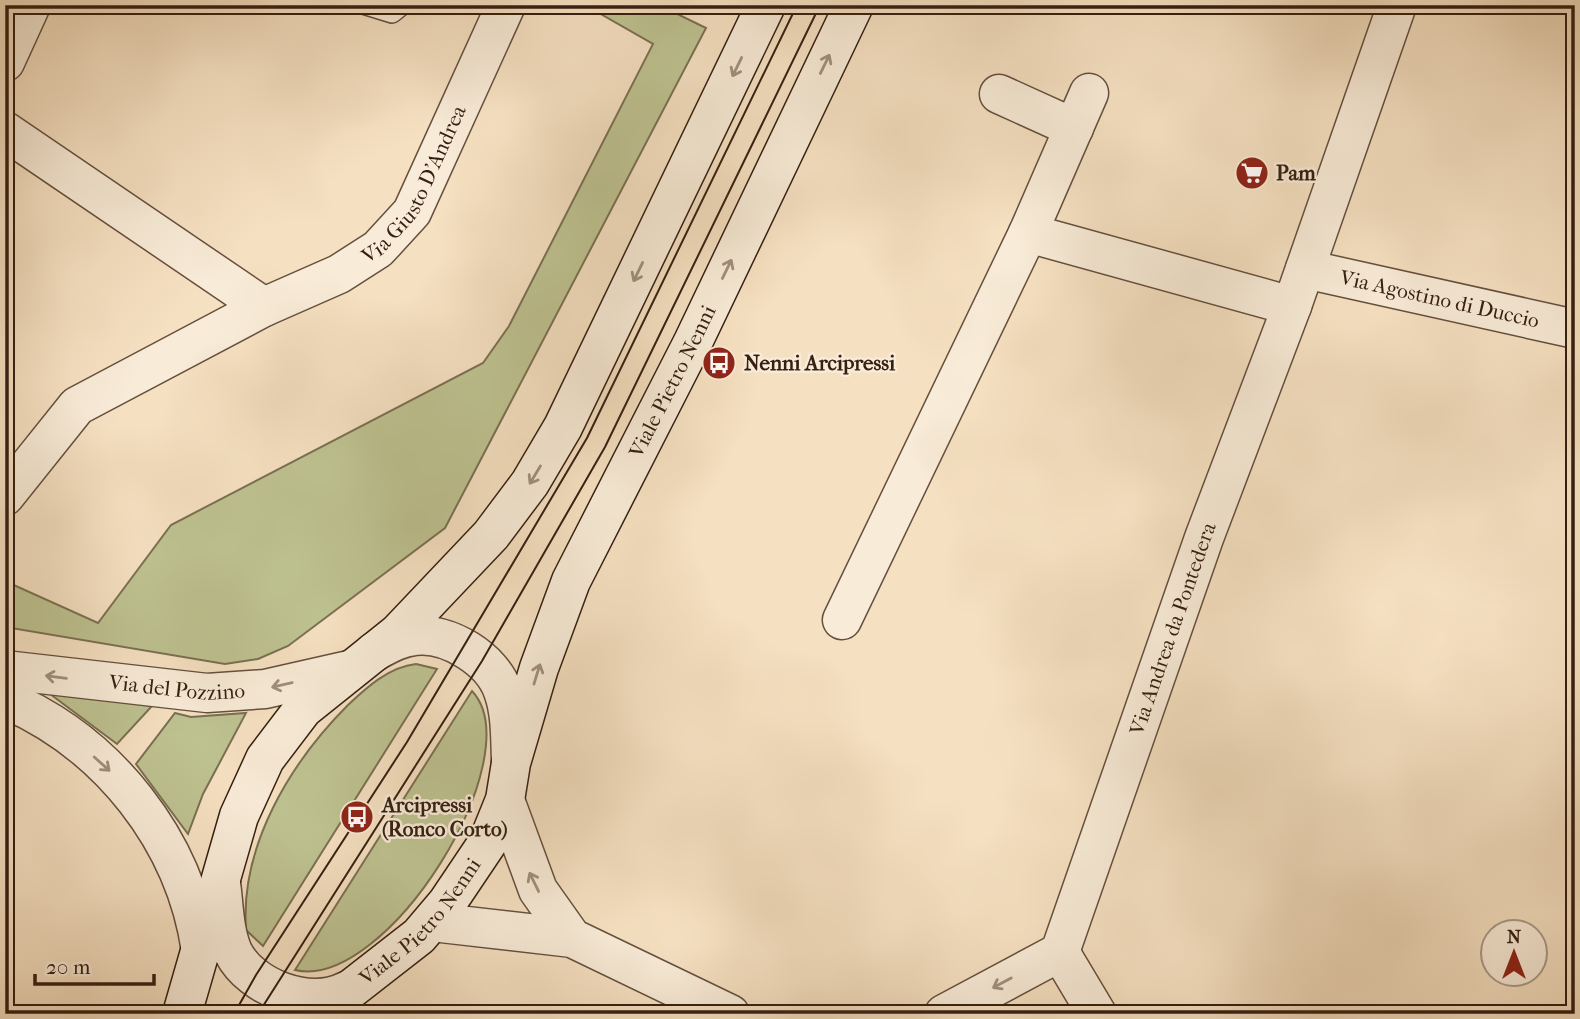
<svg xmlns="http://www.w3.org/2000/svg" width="1580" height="1019" font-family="'IM FELL French Canon',serif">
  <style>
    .green { fill: #bec291; stroke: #7a7052; stroke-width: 2 }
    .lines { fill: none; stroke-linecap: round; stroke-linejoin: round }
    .service-casing { stroke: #654f3e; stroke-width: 22 }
    .minor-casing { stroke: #654f3e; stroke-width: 41 }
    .tertiary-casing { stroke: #654f3e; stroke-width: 41 }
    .secondary-casing { stroke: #351f12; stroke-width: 41 }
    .service { stroke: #f8ebd7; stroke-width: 19 }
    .minor { stroke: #f8ebd7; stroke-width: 38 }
    .tertiary { stroke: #f8ebd7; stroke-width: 38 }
    .secondary { stroke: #f8ebd7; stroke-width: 38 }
    .tram { stroke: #351f12; stroke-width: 2 }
    .oneway { stroke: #a08f7e }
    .labels { text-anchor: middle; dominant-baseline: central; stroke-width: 5; stroke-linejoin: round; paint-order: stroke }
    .poi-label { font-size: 21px; font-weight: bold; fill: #351f12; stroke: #f8ebd7; text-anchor: start }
    .street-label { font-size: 21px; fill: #351f12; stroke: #f8ebd7 }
  </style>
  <rect width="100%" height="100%" fill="#f5e0c1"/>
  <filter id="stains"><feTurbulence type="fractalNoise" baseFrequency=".00286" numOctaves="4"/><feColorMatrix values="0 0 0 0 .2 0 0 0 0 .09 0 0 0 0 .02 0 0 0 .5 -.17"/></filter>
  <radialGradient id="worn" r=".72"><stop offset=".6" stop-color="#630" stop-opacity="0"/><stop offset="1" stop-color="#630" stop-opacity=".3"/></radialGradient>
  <path class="green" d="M 585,5 L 659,5 L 706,28 L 445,528 L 288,646 L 258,659 L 225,664 L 5,627 L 5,581 L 98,623 L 171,525 L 483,363 L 509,326 L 653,44 Z
    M 416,664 L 437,669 L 263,946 L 246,930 C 240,846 290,763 348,705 C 367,687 389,667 416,664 Z
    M 46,691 L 152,706 L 117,744 Z
    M 472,691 C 533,756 386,992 295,970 Z
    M 175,713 L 191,717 L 246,713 L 203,794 L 188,834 L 136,764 Z"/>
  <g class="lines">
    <defs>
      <path id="service" d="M 366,5 L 392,13 L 402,5"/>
      <g id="minor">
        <path d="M 5,62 L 31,5"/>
        <path d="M 999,94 L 1074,128"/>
        <path id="s1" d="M 5,131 L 264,307 L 339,274 L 378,249 L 412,212 L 506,5"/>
        <path d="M 1028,233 L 1292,306"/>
        <path id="s2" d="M 1305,269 L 1575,329"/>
        <path d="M 5,496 L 77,406 L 264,307"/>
        <path d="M 842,620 L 1028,233 L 1089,93"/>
        <path id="s3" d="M 5,670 L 207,693 L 265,689 L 349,670"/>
        <path d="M 5,699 C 108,743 185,840 201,951"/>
        <path d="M 1060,952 L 1097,1014"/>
        <path id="s4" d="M 944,1014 L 1060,952 L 1204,538 L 1292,306 L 1397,5"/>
      </g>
      <path id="tertiary" d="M 374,652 C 387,645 400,637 415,636 C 448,632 492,659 503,691 C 511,713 510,738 511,761
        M 505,800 L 538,890 L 572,938
        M 221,883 C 224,905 224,931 233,952 C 251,988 310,1010 346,991
        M 432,922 L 572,938 L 730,1014"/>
      <g id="secondary">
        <path d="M 182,1014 L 239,816 L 265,759 L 303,709 L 398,633 L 491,535 L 530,483 L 563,427 L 766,5"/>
        <path id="s5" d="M 319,1014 L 419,936 L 447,903 L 488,842 L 505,800 L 511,763 L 539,668 L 571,581 L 693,342 L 854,5"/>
      </g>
    </defs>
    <use href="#service" class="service-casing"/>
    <use href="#minor" class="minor-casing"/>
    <use href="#tertiary" class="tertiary-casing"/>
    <use href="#secondary" class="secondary-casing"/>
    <use href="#service" class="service"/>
    <use href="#minor" class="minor"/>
    <use href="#tertiary" class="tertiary"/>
    <use href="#secondary" class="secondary"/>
    <path class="tram" d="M 234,1014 L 256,975 L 407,742 L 587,438 L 797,5
      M 258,1014 L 482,661 L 605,447 L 820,5"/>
  </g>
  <defs><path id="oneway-shaft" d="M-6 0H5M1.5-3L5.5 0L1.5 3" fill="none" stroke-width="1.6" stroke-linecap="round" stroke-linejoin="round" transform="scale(1.75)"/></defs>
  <g class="oneway">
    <use href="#oneway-shaft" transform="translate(825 64) rotate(-64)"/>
    <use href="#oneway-shaft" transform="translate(737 67) rotate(116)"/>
    <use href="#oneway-shaft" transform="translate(727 269) rotate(-64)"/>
    <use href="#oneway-shaft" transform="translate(638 272) rotate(116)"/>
    <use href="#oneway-shaft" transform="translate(535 475) rotate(121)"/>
    <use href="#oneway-shaft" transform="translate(537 674) rotate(-73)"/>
    <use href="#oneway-shaft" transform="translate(56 677) rotate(-173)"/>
    <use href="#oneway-shaft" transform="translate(282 685) rotate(167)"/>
    <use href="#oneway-shaft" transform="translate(102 764) rotate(42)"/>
    <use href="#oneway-shaft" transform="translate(534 882) rotate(-116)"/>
    <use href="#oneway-shaft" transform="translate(1002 983) rotate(152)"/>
  </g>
  <defs>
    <symbol id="supermarket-disc" viewBox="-11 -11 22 22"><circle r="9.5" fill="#8f2418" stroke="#f8ebd7"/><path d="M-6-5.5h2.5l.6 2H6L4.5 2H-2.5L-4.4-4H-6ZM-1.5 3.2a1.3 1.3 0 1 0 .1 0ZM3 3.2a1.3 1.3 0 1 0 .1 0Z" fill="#fff"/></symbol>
    <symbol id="bus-disc" viewBox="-11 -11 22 22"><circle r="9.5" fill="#8f2418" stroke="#f8ebd7"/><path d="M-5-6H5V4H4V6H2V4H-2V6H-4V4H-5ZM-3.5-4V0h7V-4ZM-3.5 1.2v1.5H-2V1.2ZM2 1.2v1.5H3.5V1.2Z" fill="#fff"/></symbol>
  </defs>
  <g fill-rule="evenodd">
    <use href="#supermarket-disc" x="1233" y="154" width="38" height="38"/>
    <use href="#bus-disc" x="700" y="344" width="38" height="38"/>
    <use href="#bus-disc" x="338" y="798" width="38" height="38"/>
  </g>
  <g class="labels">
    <g class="poi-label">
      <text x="1276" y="173">Pam</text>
      <text x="744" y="363">Nenni Arcipressi</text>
      <text x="382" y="805">Arcipressi<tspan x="382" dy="24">(Ronco Corto)</tspan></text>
    </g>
    <g class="street-label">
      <text stroke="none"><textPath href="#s1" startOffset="516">Via Giusto D'Andrea</textPath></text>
      <text stroke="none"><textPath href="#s2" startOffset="138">Via Agostino di Duccio</textPath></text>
      <text stroke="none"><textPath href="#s5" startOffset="742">Viale Pietro Nenni</textPath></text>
      <text stroke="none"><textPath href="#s4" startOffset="474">Via Andrea da Pontedera</textPath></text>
      <text stroke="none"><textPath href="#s3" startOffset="173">Via del Pozzino</textPath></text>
      <text stroke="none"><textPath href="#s5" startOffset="138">Viale Pietro Nenni</textPath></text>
    </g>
  </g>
  <rect width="1580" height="1019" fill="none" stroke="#f5e0c1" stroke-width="28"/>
  <rect x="7" y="7" width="1566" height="1005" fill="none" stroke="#351f12" stroke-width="3.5"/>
  <rect x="14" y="14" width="1552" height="991" fill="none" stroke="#351f12" stroke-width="2"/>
  <g transform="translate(1514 953)"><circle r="33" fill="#f8ebd7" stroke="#aa9988" stroke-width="2"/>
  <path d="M0-5L12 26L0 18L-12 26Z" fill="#8f2418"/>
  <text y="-10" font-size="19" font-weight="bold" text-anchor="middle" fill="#351f12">N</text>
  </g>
  <path d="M35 974v10h119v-10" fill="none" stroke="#351f12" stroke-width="3.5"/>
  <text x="46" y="974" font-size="21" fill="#351f12" stroke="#f8ebd7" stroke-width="5" paint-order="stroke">20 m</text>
  <rect width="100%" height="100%" filter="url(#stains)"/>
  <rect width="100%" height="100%" fill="url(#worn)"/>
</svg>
